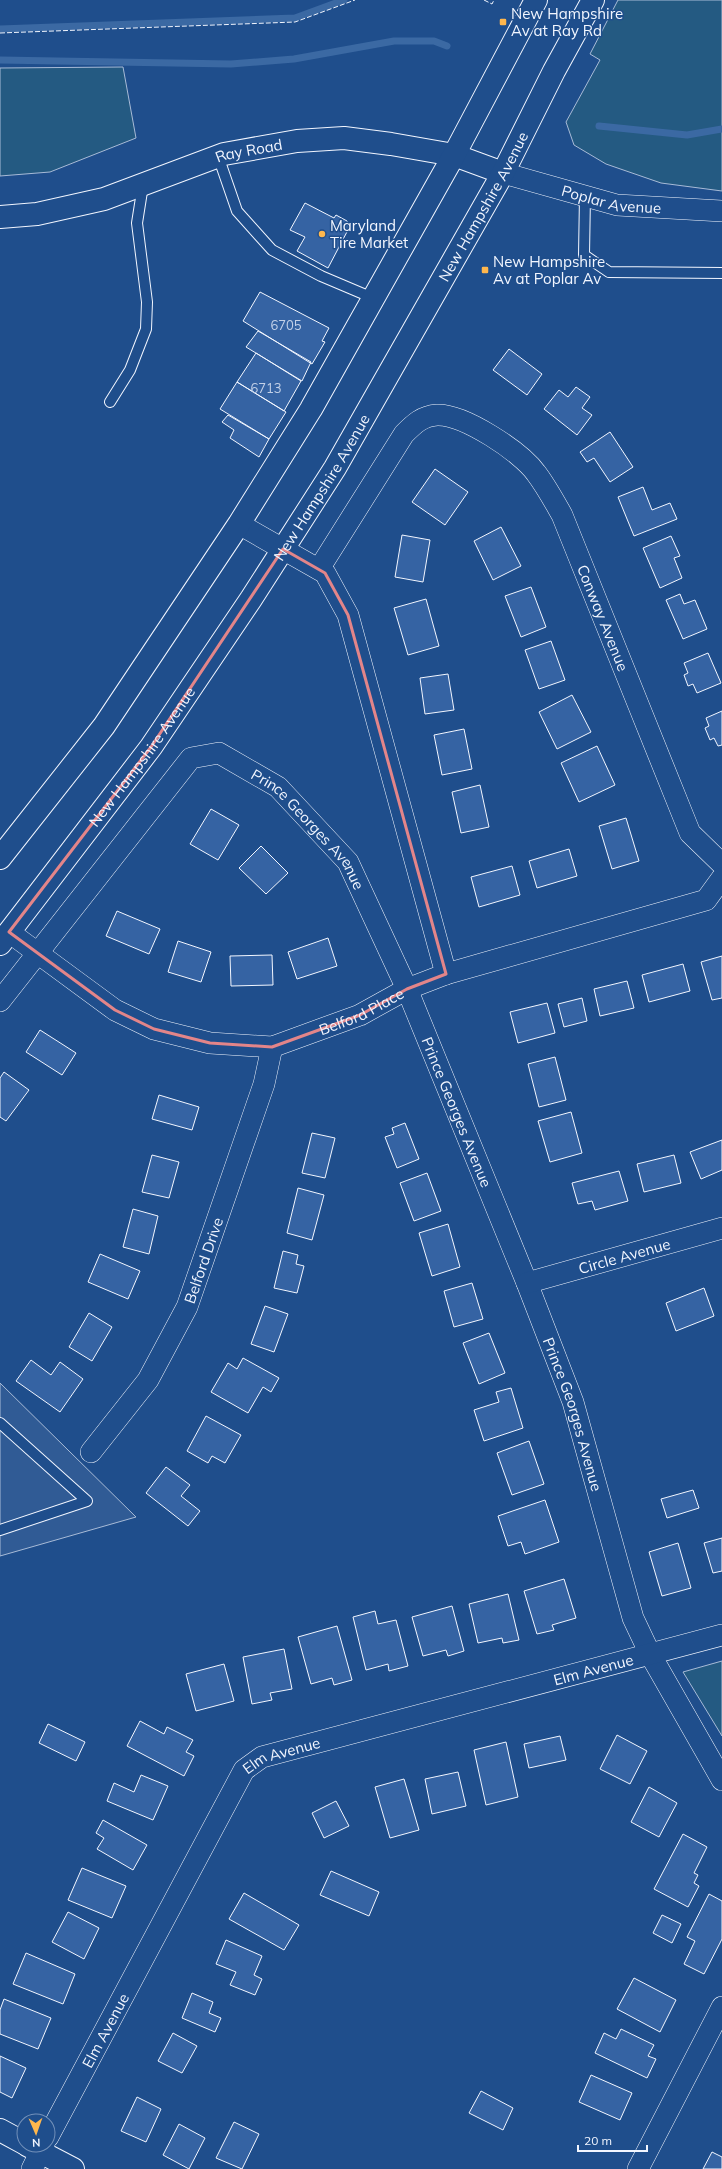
<svg xmlns="http://www.w3.org/2000/svg" width="722" height="2169" font-family="Mulish,sans-serif">
  <style>
    .green { fill: #245a82; stroke: #a8bbd7 }
    .parking { fill: #305b95; stroke: #a8bbd7 }
    .lines { fill: none; stroke-linecap: round; stroke-linejoin: round }
    .stream { stroke: #3b69a3; stroke-width: 7 }
    .building { fill: #3563a3; stroke: #f2f6ff }
    .lane-casing { stroke: #f2f6ff; stroke-width: 12 }
    .street-casing { stroke: #f2f6ff; stroke-width: 22 }
    .secondary-casing { stroke: #f2f6ff; stroke-width: 24 }
    .primary-casing { stroke: #f2f6ff; stroke-width: 24 }
    .lane { stroke: #1f4e8c; stroke-width: 10 }
    .street { stroke: #1f4e8c; stroke-width: 21 }
    .secondary { stroke: #1f4e8c; stroke-width: 22 }
    .primary { stroke: #1f4e8c; stroke-width: 22 }
    .fence { stroke: #f2f6ff; stroke-width: 1; stroke-dasharray: 5 2; stroke-linecap: butt }
    .marked { fill: none; stroke: #e38589; stroke-width: 3; stroke-linejoin: round }
    .poi-dot { fill: #ffb74d; stroke: #1f4e8c; stroke-width: 1.5 }
    .labels { text-anchor: middle; dominant-baseline: central; stroke-width: 3; stroke-linejoin: round; paint-order: stroke }
    .number-label { font-size: 13px; fill: #c3d1e8 }
    .poi-label { font-size: 15px; fill: #f2f6ff; stroke: #1f4e8c; text-anchor: start }
    .street-label { font-size: 15px; fill: #f2f6ff; stroke: #1f4e8c }
  </style>
  <rect width="100%" height="100%" fill="#1f4e8c"/>
  <path class="green" d="M 618,0 L 722,0 L 722,191 L 661,183 L 606,164 L 574,145 L 566,122 L 600,60 L 590,54 Z
    M 123,67 L 136,138 L 50,172 L 0,176 L 0,68 Z
    M 722,1661 L 722,1736 L 683,1672 Z"/>
  <path class="parking" d="M 0,1383 L 136,1517 L 0,1556 Z"/>
  <g class="lines">
    <path class="stream" d="M 0,29 L 295,18 L 344,0
      M 0,60 L 231,64 L 294,59 L 394,41 L 434,41 L 447,46
      M 599,126 L 687,135 L 722,129"/>
  </g>
  <path class="building" d="M 305,203 L 334,218 L 336,215 L 347,221 L 349,228 L 328,268 L 297,251 L 305,237 L 290,230 Z
    M 260,292 L 329,328 L 322,341 L 325,342 L 312,364 L 243,321 Z
    M 258,331 L 311,362 L 302,381 L 246,347 Z
    M 509,349 L 542,374 L 527,395 L 493,370 Z
    M 256,353 L 301,381 L 284,411 L 237,382 Z
    M 237,382 L 286,412 L 269,439 L 220,409 Z
    M 576,387 L 590,397 L 582,408 L 592,415 L 577,435 L 544,409 L 559,390 L 568,397 Z
    M 228,415 L 269,439 L 259,457 L 230,438 L 234,430 L 222,422 Z
    M 610,432 L 633,467 L 610,482 L 594,458 L 587,462 L 580,452 Z
    M 435,469 L 468,492 L 445,525 L 412,502 Z
    M 643,487 L 652,510 L 670,503 L 677,519 L 634,536 L 618,497 Z
    M 501,527 L 521,566 L 493,580 L 474,541 Z
    M 402,535 L 430,540 L 423,582 L 395,577 Z
    M 671,536 L 680,556 L 674,558 L 682,578 L 660,588 L 643,548 Z
    M 531,587 L 546,627 L 521,637 L 505,596 Z
    M 680,594 L 684,604 L 695,600 L 707,629 L 683,639 L 666,600 Z
    M 426,599 L 439,646 L 408,655 L 394,608 Z
    M 551,641 L 565,680 L 539,689 L 525,650 Z
    M 708,653 L 721,683 L 697,693 L 693,684 L 688,686 L 684,675 L 688,673 L 684,663 Z
    M 448,674 L 454,710 L 425,714 L 420,678 Z
    M 572,695 L 591,732 L 557,749 L 539,712 Z
    M 722,711 L 722,745 L 718,746 L 714,738 L 710,740 L 705,728 L 709,726 L 706,718 Z
    M 464,729 L 472,769 L 442,775 L 434,735 Z
    M 597,746 L 615,785 L 579,802 L 561,763 Z
    M 480,785 L 489,827 L 461,833 L 452,792 Z
    M 211,809 L 239,825 L 218,860 L 190,844 Z
    M 626,818 L 639,861 L 612,869 L 599,826 Z
    M 261,846 L 288,873 L 266,894 L 239,868 Z
    M 569,849 L 577,876 L 537,888 L 529,861 Z
    M 512,866 L 520,895 L 479,907 L 471,877 Z
    M 117,911 L 160,929 L 149,954 L 106,936 Z
    M 328,938 L 337,966 L 297,979 L 288,952 Z
    M 178,941 L 211,952 L 201,982 L 168,972 Z
    M 272,955 L 273,985 L 231,986 L 230,956 Z
    M 722,956 L 722,998 L 712,1000 L 701,962 Z
    M 683,964 L 690,991 L 649,1002 L 642,975 Z
    M 627,981 L 634,1008 L 600,1016 L 594,989 Z
    M 582,998 L 587,1021 L 564,1027 L 558,1004 Z
    M 547,1003 L 555,1033 L 518,1043 L 510,1012 Z
    M 40,1030 L 76,1053 L 62,1075 L 26,1052 Z
    M 555,1057 L 566,1100 L 539,1107 L 528,1064 Z
    M 4,1072 L 29,1090 L 6,1121 L 0,1117 L 0,1078 Z
    M 159,1095 L 199,1107 L 192,1130 L 152,1119 Z
    M 571,1112 L 582,1153 L 550,1162 L 538,1121 Z
    M 405,1123 L 419,1159 L 397,1168 L 385,1137 L 394,1134 L 392,1128 Z
    M 312,1133 L 335,1138 L 325,1178 L 302,1173 Z
    M 722,1140 L 722,1170 L 701,1179 L 690,1152 Z
    M 152,1155 L 179,1162 L 169,1198 L 142,1192 Z
    M 674,1155 L 681,1183 L 644,1192 L 637,1164 Z
    M 619,1171 L 628,1201 L 595,1210 L 592,1201 L 578,1204 L 572,1183 Z
    M 427,1173 L 441,1211 L 414,1221 L 400,1183 Z
    M 298,1188 L 324,1195 L 312,1240 L 287,1233 Z
    M 133,1209 L 158,1216 L 149,1254 L 123,1247 Z
    M 448,1224 L 460,1267 L 432,1276 L 419,1233 Z
    M 283,1251 L 298,1255 L 296,1264 L 304,1266 L 297,1293 L 274,1288 Z
    M 100,1254 L 140,1271 L 128,1299 L 88,1282 Z
    M 472,1283 L 483,1319 L 454,1327 L 444,1291 Z
    M 704,1288 L 714,1316 L 676,1331 L 666,1303 Z
    M 265,1306 L 288,1314 L 274,1352 L 251,1344 Z
    M 89,1313 L 112,1327 L 92,1361 L 69,1347 Z
    M 489,1333 L 505,1373 L 479,1384 L 463,1343 Z
    M 243,1358 L 279,1378 L 271,1392 L 263,1387 L 248,1413 L 211,1392 L 228,1363 L 237,1369 Z
    M 31,1360 L 51,1375 L 60,1362 L 83,1379 L 60,1412 L 16,1381 Z
    M 511,1388 L 523,1428 L 484,1441 L 474,1410 L 499,1402 L 496,1392 Z
    M 206,1416 L 241,1435 L 225,1463 L 212,1456 L 208,1463 L 187,1451 Z
    M 529,1441 L 544,1484 L 512,1495 L 497,1453 Z
    M 166,1467 L 190,1485 L 181,1496 L 200,1511 L 188,1526 L 146,1493 Z
    M 693,1490 L 699,1508 L 667,1518 L 661,1499 Z
    M 545,1500 L 559,1542 L 525,1554 L 521,1542 L 508,1546 L 498,1516 Z
    M 722,1538 L 722,1571 L 713,1573 L 704,1543 Z
    M 678,1543 L 691,1588 L 662,1596 L 649,1552 Z
    M 564,1579 L 576,1618 L 552,1625 L 554,1630 L 537,1634 L 524,1591 Z
    M 508,1594 L 519,1640 L 503,1643 L 502,1638 L 478,1643 L 469,1604 Z
    M 452,1606 L 464,1651 L 448,1656 L 446,1650 L 423,1656 L 412,1617 Z
    M 375,1611 L 378,1624 L 396,1620 L 408,1666 L 389,1671 L 388,1664 L 366,1670 L 353,1617 Z
    M 337,1626 L 352,1680 L 334,1685 L 332,1678 L 311,1684 L 298,1637 Z
    M 284,1649 L 292,1689 L 270,1693 L 272,1700 L 252,1704 L 243,1657 Z
    M 224,1664 L 234,1701 L 196,1711 L 186,1674 Z
    M 140,1721 L 164,1734 L 167,1727 L 193,1740 L 186,1752 L 194,1756 L 184,1776 L 127,1746 Z
    M 48,1724 L 85,1742 L 76,1761 L 39,1743 Z
    M 617,1735 L 647,1751 L 630,1784 L 600,1769 Z
    M 560,1736 L 566,1760 L 529,1768 L 524,1744 Z
    M 506,1742 L 518,1797 L 486,1805 L 474,1750 Z
    M 458,1772 L 466,1806 L 432,1814 L 425,1779 Z
    M 141,1775 L 168,1786 L 153,1820 L 107,1801 L 114,1783 L 134,1792 Z
    M 404,1779 L 419,1830 L 390,1838 L 375,1787 Z
    M 649,1787 L 677,1803 L 659,1837 L 631,1822 Z
    M 336,1801 L 349,1826 L 324,1838 L 312,1813 Z
    M 103,1820 L 147,1845 L 133,1870 L 97,1849 L 104,1838 L 96,1833 Z
    M 683,1834 L 707,1847 L 694,1873 L 698,1875 L 694,1883 L 699,1886 L 688,1907 L 654,1889 Z
    M 82,1868 L 126,1886 L 112,1918 L 68,1900 Z
    M 331,1871 L 379,1892 L 369,1916 L 320,1895 Z
    M 244,1893 L 299,1925 L 284,1950 L 229,1919 Z
    M 709,1894 L 722,1901 L 722,1939 L 704,1974 L 684,1964 L 695,1941 L 687,1937 Z
    M 68,1912 L 99,1928 L 84,1959 L 52,1942 Z
    M 662,1915 L 681,1924 L 672,1943 L 653,1933 Z
    M 226,1940 L 262,1956 L 254,1975 L 262,1979 L 255,1995 L 230,1985 L 236,1972 L 216,1964 Z
    M 26,1953 L 75,1974 L 63,2004 L 13,1984 Z
    M 634,1978 L 676,2000 L 660,2032 L 617,2009 Z
    M 192,1993 L 213,2002 L 209,2013 L 221,2018 L 215,2032 L 182,2018 Z
    M 4,1999 L 51,2018 L 38,2049 L 0,2034 L 0,2010 Z
    M 621,2029 L 654,2045 L 648,2056 L 656,2059 L 647,2078 L 595,2053 L 604,2033 L 616,2039 Z
    M 173,2033 L 197,2046 L 182,2073 L 158,2061 Z
    M 0,2056 L 26,2068 L 12,2098 L 0,2092 Z
    M 591,2075 L 632,2093 L 620,2120 L 579,2102 Z
    M 481,2091 L 513,2108 L 503,2130 L 469,2113 Z
    M 137,2097 L 161,2109 L 146,2142 L 121,2131 Z
    M 234,2122 L 259,2134 L 242,2169 L 216,2158 Z
    M 179,2124 L 205,2138 L 189,2169 L 163,2155 Z
    M 712,2152 L 722,2157 L 722,2169 L 703,2169 Z"/>
  <g class="lines">
    <defs>
      <path id="lane" d="M 218,156 L 237,211 L 272,250 L 321,276 L 373,298
        M 585,195 L 584,255 L 609,272 L 722,273
        M 110,402 L 130,370 L 146,329 L 147,302 L 137,223 L 143,185
        M 0,1423 L 87,1501 L 0,1530"/>
      <g id="street">
        <path id="s1" d="M 503,173 L 617,205 L 722,211"/>
        <path d="M 239,524 L 325,573 L 348,615 L 446,974"/>
        <path id="s2" d="M 319,569 L 404,434 C 414,424 422,416 437,415 C 464,414 521,452 536,473 C 546,486 554,501 562,515 L 690,833 L 722,864"/>
        <path id="s3" d="M 9,932 L 115,1010 L 154,1029 L 210,1043 L 272,1047 L 360,1015 L 407,989 L 446,974 L 706,900 L 722,878"/>
        <path id="s4" d="M 0,1001 L 191,758 L 219,753 L 278,787 L 348,862 L 407,989 L 527,1283 L 573,1402 L 633,1618 L 650,1654 L 722,1780"/>
        <path id="s5" d="M 527,1283 L 722,1228"/>
        <path id="s6" d="M 91,1452 L 148,1380 L 187,1307 L 264,1084 L 272,1047"/>
        <path id="s7" d="M 48,2137 L 244,1770 L 262,1757 L 722,1635"/>
        <path d="M 32,2169 L 44,2145"/>
        <path d="M 638,2169 L 722,2007"/>
      </g>
      <g id="secondary">
        <path id="s8" d="M 0,217 L 37,214 L 104,199 L 224,154 L 297,141 L 344,138 L 391,144 L 454,155 L 503,173"/>
        <path d="M 0,2130 L 24,2143"/>
        <path d="M 27,2145 L 73,2169"/>
      </g>
      <g id="primary">
        <path d="M 0,858 L 104,726 L 239,524 L 311,409 L 454,155 L 536,0"/>
        <path id="s9" d="M 0,944 L 151,747 L 251,599 L 335,468 L 503,173 L 554,71 L 593,0"/>
      </g>
    </defs>
    <use href="#lane" class="lane-casing"/>
    <use href="#street" class="street-casing"/>
    <use href="#secondary" class="secondary-casing"/>
    <use href="#primary" class="primary-casing"/>
    <use href="#lane" class="lane"/>
    <use href="#street" class="street"/>
    <use href="#secondary" class="secondary"/>
    <use href="#primary" class="primary"/>
    <path class="fence" d="M 484,0 L 492,4 L 494,0
      M 0,33 L 295,22 L 355,0"/>
  </g>
  <path class="marked" d="M 283,549 L 325,573 L 348,615 L 446,974 L 407,989 L 360,1015 L 272,1047 L 210,1043 L 154,1029 L 115,1010 L 9,932 L 151,747 Z"/>
  <g class="poi-dot">
    <rect x="499" y="18" width="8" height="8" rx="2"/>
    <circle cx="322" cy="234" r="4"/>
    <rect x="481" y="266" width="8" height="8" rx="2"/>
  </g>
  <g class="labels">
    <g class="number-label">
      <text x="286" y="325">6705</text>
      <text x="266" y="388">6713</text>
    </g>
    <g class="poi-label">
      <text x="511" y="13">New Hampshire<tspan x="511" dy="17">Av at Ray Rd</tspan></text>
      <text x="330" y="225">Maryland<tspan x="330" dy="17">Tire Market</tspan></text>
      <text x="493" y="261">New Hampshire<tspan x="493" dy="17">Av at Poplar Av</tspan></text>
    </g>
    <g class="street-label">
      <text stroke="none"><textPath href="#s8" startOffset="259">Ray Road</textPath></text>
      <text stroke="none"><textPath href="#s1" startOffset="112">Poplar Avenue</textPath></text>
      <text stroke="none"><textPath href="#s9" startOffset="883">New Hampshire Avenue</textPath></text>
      <text stroke="none"><textPath href="#s9" startOffset="559">New Hampshire Avenue</textPath></text>
      <text stroke="none"><textPath href="#s2" startOffset="476">Conway Avenue</textPath></text>
      <text stroke="none"><textPath href="#s9" startOffset="235">New Hampshire Avenue</textPath></text>
      <text stroke="none"><textPath href="#s4" startOffset="457">Prince Georges Avenue</textPath></text>
      <text stroke="none"><textPath href="#s3" startOffset="391">Belford Place</textPath></text>
      <text stroke="none"><textPath href="#s4" startOffset="781">Prince Georges Avenue</textPath></text>
      <text stroke="none"><textPath href="#s5" startOffset="101">Circle Avenue</textPath></text>
      <text stroke="none"><textPath href="#s6" startOffset="224">Belford Drive</textPath></text>
      <text stroke="none"><textPath href="#s4" startOffset="1105">Prince Georges Avenue</textPath></text>
      <text stroke="none"><textPath href="#s7" startOffset="781">Elm Avenue</textPath></text>
      <text stroke="none"><textPath href="#s7" startOffset="457">Elm Avenue</textPath></text>
      <text stroke="none"><textPath href="#s7" startOffset="121">Elm Avenue</textPath></text>
    </g>
  </g>
  <g transform="translate(36 2133) rotate(178)"><circle r="19" fill="#1f4e8c" stroke="#7391ba"/>
  <path d="M0-3L7 15L0 10L-7 15Z" fill="#ffb74d"/>
  <text y="-6" font-size="11" font-weight="bold" text-anchor="middle" fill="#f2f6ff">N</text>
  </g>
  <path d="M578 2145v6h69v-6" fill="none" stroke="#f2f6ff" stroke-width="2"/>
  <text x="584" y="2145" font-size="12" fill="#f2f6ff" stroke="#1f4e8c" stroke-width="3" paint-order="stroke">20 m</text>
</svg>
